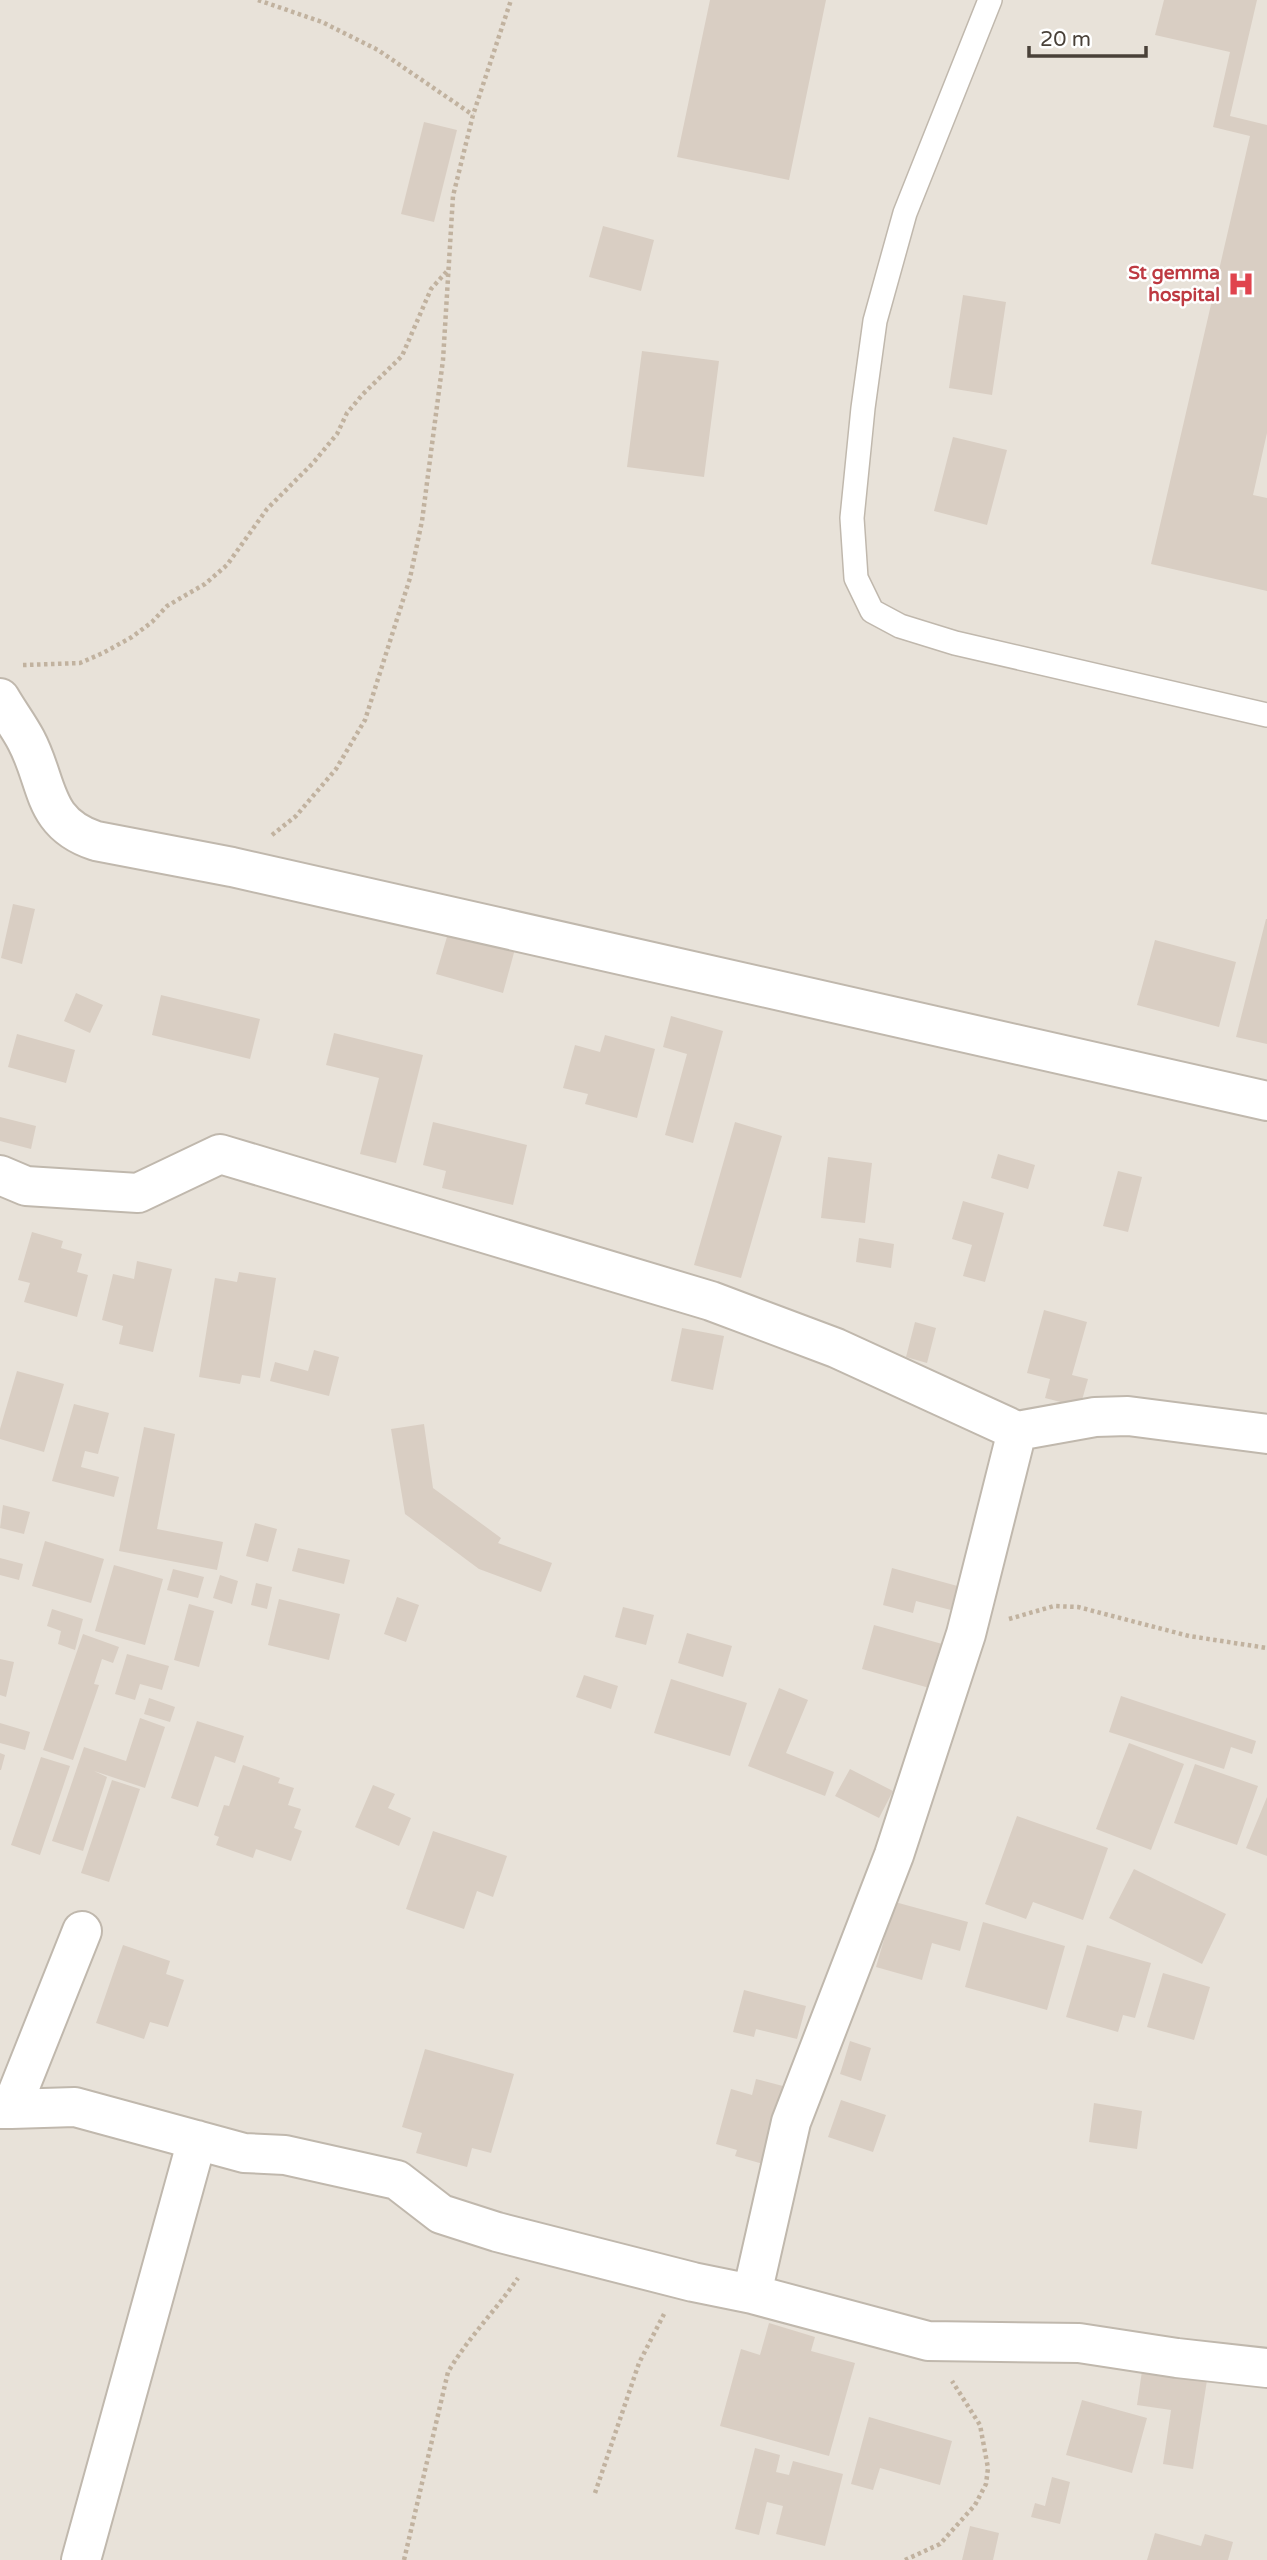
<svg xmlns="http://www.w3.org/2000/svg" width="1267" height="2560" font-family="'Varela Round',sans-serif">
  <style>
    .residential { fill: #e8e2d9 }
    .building { fill: #d9cec3 }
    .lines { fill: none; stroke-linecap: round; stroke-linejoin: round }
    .service-casing { stroke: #c0b8ad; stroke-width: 26 }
    .minor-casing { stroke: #c0b8ad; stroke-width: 42 }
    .path { stroke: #c1b29f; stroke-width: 4.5; stroke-dasharray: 3.5 3.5; stroke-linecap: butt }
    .service { stroke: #fff; stroke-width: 23 }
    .minor { stroke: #fff; stroke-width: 38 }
    .labels { text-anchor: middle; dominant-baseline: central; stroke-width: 5; stroke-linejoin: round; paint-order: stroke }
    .health-label { font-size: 19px; font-weight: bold; fill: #be3a42; stroke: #fff; text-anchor: end }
  </style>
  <rect width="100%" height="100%" fill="#f5f1eb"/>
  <path class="residential" d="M 0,0 L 1267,0 L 1267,2560 L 0,2560 Z"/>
  <path class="building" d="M 710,0 L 826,0 L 789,180 L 677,157 Z
    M 1164,0 L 1257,0 L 1230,116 L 1267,125 L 1267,433 L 1253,495 L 1267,498 L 1267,591 L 1151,564 L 1250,136 L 1213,127 L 1230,52 L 1155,35 Z
    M 424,122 L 457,130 L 434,222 L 401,214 Z
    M 603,226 L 654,240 L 641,291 L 589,277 Z
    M 963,295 L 1006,302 L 992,395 L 949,388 Z
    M 642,351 L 719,361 L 704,477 L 627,467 Z
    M 953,437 L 1007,450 L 987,525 L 934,511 Z
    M 13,904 L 35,909 L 22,964 L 1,958 Z
    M 1266,919 L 1267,919 L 1267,1044 L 1236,1037 Z
    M 449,930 L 515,949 L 503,993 L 436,974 Z
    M 1155,940 L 1236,962 L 1219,1027 L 1137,1005 Z
    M 76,993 L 103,1005 L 90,1033 L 64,1021 Z
    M 161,995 L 260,1019 L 250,1059 L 152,1035 Z
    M 671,1016 L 723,1031 L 693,1143 L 665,1135 L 687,1054 L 663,1047 Z
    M 334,1033 L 423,1055 L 396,1163 L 360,1154 L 379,1078 L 326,1065 Z
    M 17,1034 L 75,1050 L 66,1083 L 8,1067 Z
    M 605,1035 L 655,1049 L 637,1118 L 585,1104 L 588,1094 L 563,1088 L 575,1045 L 600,1052 Z
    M 0,1117 L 36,1126 L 31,1149 L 0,1141 Z
    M 433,1122 L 527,1145 L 513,1205 L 442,1188 L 446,1171 L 423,1165 Z
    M 735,1122 L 782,1136 L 741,1278 L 694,1265 Z
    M 998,1154 L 1035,1165 L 1028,1189 L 991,1178 Z
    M 828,1157 L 872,1163 L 865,1223 L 821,1218 Z
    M 1118,1171 L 1142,1177 L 1128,1232 L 1103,1226 Z
    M 963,1201 L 1004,1213 L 985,1282 L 963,1276 L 972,1245 L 952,1239 Z
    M 32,1232 L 63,1241 L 61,1248 L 82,1254 L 77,1272 L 88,1275 L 77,1317 L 24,1302 L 30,1283 L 18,1280 Z
    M 859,1238 L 894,1244 L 891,1268 L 856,1262 Z
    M 137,1261 L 172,1269 L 153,1352 L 119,1344 L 123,1326 L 102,1320 L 113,1274 L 134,1279 Z
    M 239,1272 L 276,1278 L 260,1378 L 242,1375 L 240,1384 L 199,1377 L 215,1278 L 237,1282 Z
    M 1044,1310 L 1087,1322 L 1072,1375 L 1088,1379 L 1080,1407 L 1045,1398 L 1050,1379 L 1027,1373 Z
    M 915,1322 L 936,1328 L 927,1363 L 906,1357 Z
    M 682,1328 L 724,1336 L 713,1390 L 671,1381 Z
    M 314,1350 L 339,1357 L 329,1396 L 270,1381 L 275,1362 L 308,1371 Z
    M 17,1371 L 64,1384 L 44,1452 L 0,1439 L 0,1429 Z
    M 74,1404 L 109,1413 L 98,1454 L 85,1451 L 81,1467 L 119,1477 L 114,1497 L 52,1481 Z
    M 424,1424 L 433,1488 L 501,1538 L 498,1543 L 552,1563 L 541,1592 L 479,1569 L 405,1514 L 391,1429 Z
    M 144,1427 L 175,1434 L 157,1529 L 223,1542 L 217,1570 L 119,1551 Z
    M 3,1505 L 30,1512 L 24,1534 L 0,1528 Z
    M 255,1523 L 277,1529 L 268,1562 L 246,1556 Z
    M 45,1541 L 104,1559 L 91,1603 L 32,1586 Z
    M 298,1548 L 350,1560 L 344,1584 L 292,1571 Z
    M 0,1558 L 23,1564 L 19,1580 L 0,1575 Z
    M 114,1565 L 163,1579 L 145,1645 L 95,1631 Z
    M 892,1568 L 961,1587 L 955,1611 L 916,1601 L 913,1613 L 883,1605 Z
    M 173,1569 L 204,1577 L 198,1598 L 167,1590 Z
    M 220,1575 L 238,1581 L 232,1604 L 213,1598 Z
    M 256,1583 L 272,1587 L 267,1609 L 251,1605 Z
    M 397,1597 L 419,1605 L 406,1642 L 384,1634 Z
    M 279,1599 L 340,1614 L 329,1660 L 268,1645 Z
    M 189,1604 L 214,1611 L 199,1667 L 174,1660 Z
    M 623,1607 L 654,1615 L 646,1645 L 615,1637 Z
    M 52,1609 L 83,1619 L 75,1650 L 58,1644 L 61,1631 L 47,1626 Z
    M 874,1625 L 953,1647 L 940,1691 L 862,1669 Z
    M 687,1633 L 732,1646 L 723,1677 L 678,1663 Z
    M 83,1634 L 119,1647 L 113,1663 L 102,1659 L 94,1684 L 99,1685 L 73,1760 L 43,1750 Z
    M 127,1654 L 169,1666 L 162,1690 L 140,1684 L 135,1700 L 115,1694 Z
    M 0,1659 L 14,1662 L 6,1697 L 0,1695 Z
    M 584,1675 L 618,1686 L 611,1709 L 576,1697 Z
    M 671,1679 L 747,1703 L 730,1756 L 654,1733 Z
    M 779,1688 L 808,1700 L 786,1753 L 834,1772 L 825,1796 L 748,1766 Z
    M 1121,1696 L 1256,1741 L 1252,1754 L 1231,1747 L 1224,1769 L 1109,1732 Z
    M 149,1698 L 175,1707 L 170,1722 L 144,1714 Z
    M 140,1718 L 165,1727 L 145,1788 L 94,1771 L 107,1777 L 83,1851 L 52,1841 L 84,1747 L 126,1761 Z
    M 197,1721 L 244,1736 L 235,1763 L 215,1756 L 198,1807 L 171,1798 Z
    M 0,1723 L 30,1732 L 25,1750 L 0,1743 Z
    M 1129,1743 L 1184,1764 L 1151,1850 L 1096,1829 Z
    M 0,1753 L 5,1755 L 1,1770 L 0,1770 Z
    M 41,1757 L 70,1766 L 40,1855 L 11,1845 Z
    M 1195,1764 L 1258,1786 L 1237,1845 L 1174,1823 Z
    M 243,1765 L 280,1778 L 278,1783 L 294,1788 L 288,1805 L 301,1809 L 294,1828 L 302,1831 L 291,1861 L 256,1849 L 253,1858 L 216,1845 L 219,1837 L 214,1835 L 224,1805 L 229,1806 Z
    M 850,1769 L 893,1791 L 879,1818 L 835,1796 Z
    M 112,1780 L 140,1789 L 109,1882 L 81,1873 Z
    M 373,1785 L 395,1794 L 388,1808 L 411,1818 L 399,1846 L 355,1827 Z
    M 1267,1797 L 1267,1856 L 1246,1848 Z
    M 1017,1816 L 1108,1848 L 1083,1920 L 1033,1902 L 1026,1919 L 985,1904 Z
    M 433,1831 L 507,1856 L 493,1897 L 477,1891 L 464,1929 L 406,1909 Z
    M 1134,1869 L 1226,1914 L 1202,1964 L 1109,1918 Z
    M 895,1902 L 968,1922 L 960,1951 L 932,1943 L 922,1980 L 876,1967 Z
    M 983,1922 L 1065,1946 L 1047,2010 L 965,1987 Z
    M 123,1945 L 170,1961 L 166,1974 L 184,1980 L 168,2027 L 150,2022 L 144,2039 L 96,2023 Z
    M 1087,1945 L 1151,1963 L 1135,2018 L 1123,2015 L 1118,2032 L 1066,2017 Z
    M 1163,1973 L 1210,1987 L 1194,2040 L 1147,2027 Z
    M 744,1990 L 806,2006 L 797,2039 L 756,2029 L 754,2037 L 733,2032 Z
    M 850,2041 L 871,2048 L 861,2081 L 840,2074 Z
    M 425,2049 L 514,2074 L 491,2153 L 472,2148 L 467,2167 L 416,2153 L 422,2133 L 402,2127 Z
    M 756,2079 L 798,2090 L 777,2168 L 735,2156 L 737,2150 L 716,2144 L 731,2089 L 752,2095 Z
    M 841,2100 L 886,2115 L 873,2152 L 828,2137 Z
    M 1094,2103 L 1142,2111 L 1137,2149 L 1089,2142 Z
    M 769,2323 L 815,2337 L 811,2351 L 855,2363 L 829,2456 L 720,2426 L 741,2349 L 760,2355 Z
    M 1143,2364 L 1208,2374 L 1193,2469 L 1163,2464 L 1171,2410 L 1137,2405 Z
    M 1082,2400 L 1147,2418 L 1132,2473 L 1066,2455 Z
    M 869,2417 L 952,2441 L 940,2485 L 880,2468 L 873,2490 L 851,2484 Z
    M 755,2448 L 780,2455 L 776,2472 L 789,2475 L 793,2461 L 843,2474 L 825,2546 L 776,2534 L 783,2506 L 767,2502 L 759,2535 L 735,2529 Z
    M 1052,2477 L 1070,2482 L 1060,2524 L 1031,2517 L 1035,2503 L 1045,2506 Z
    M 970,2526 L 999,2533 L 993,2560 L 962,2560 Z
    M 1155,2533 L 1201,2546 L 1205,2534 L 1233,2542 L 1228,2560 L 1147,2560 Z"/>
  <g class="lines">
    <defs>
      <path id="service" d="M 990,0 L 905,213 L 875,321 L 863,408 L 852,518 L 856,578 L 872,611 L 900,626 L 955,643 L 1267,715"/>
      <path id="minor" d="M 0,698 C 8,712 18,725 26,740 C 49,783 41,823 96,841 L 232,867 L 1267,1101
        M 0,1175 L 26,1186 L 138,1193 L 220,1154 L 711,1301 L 836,1348 L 1017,1431
        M 0,2109 L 11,2109 L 82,1931
        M 11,2109 L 75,2107 L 244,2153 L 285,2155 L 397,2180 L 441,2214 L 497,2232 L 693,2282 L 752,2294 L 928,2341 L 1079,2343 L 1177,2358 L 1267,2368
        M 752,2294 L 791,2122 L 894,1855 L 966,1634 L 1017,1431 L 1095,1417 L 1128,1416 L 1267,1434
        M 81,2560 L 197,2140"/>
    </defs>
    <use href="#service" class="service-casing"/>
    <use href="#minor" class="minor-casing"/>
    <path class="path" d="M 258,0 L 322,22 L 378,50 L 473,115
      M 23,665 L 80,663 L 103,653 L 132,637 L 152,622 L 167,606 L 205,584 L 227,565 L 267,509 L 313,463 L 337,434 L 347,413 L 363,394 L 402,356 L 431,289 L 448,270
      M 272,835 L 296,816 L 336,769 L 365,720 L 410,578 L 422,521 L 443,360 L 453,196 L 473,115 L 511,0
      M 1009,1619 L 1054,1606 L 1078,1607 L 1189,1636 L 1267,1648
      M 595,2493 L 639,2363 L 664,2314
      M 404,2560 L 448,2372 C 468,2338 496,2310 518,2278
      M 905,2560 L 940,2544 L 975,2505 L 986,2484 L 988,2468 L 980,2425 L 952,2381"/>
    <use href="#service" class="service"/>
    <use href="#minor" class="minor"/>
  </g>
  <defs>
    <symbol id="hospital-bare" viewBox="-9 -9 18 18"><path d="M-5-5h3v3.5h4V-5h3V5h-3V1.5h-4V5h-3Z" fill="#e0444e" stroke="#fff" stroke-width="2.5" paint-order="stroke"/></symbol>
  </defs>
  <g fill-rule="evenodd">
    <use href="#hospital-bare" x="1222" y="265" width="38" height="38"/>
  </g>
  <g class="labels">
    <g class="health-label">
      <text x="1220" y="273">St gemma<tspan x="1220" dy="22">hospital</tspan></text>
    </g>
  </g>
  <path d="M1029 46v10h117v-10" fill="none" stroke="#494139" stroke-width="3.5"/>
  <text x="1040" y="46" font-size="21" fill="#494139" stroke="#ffffff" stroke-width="5" paint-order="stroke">20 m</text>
</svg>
